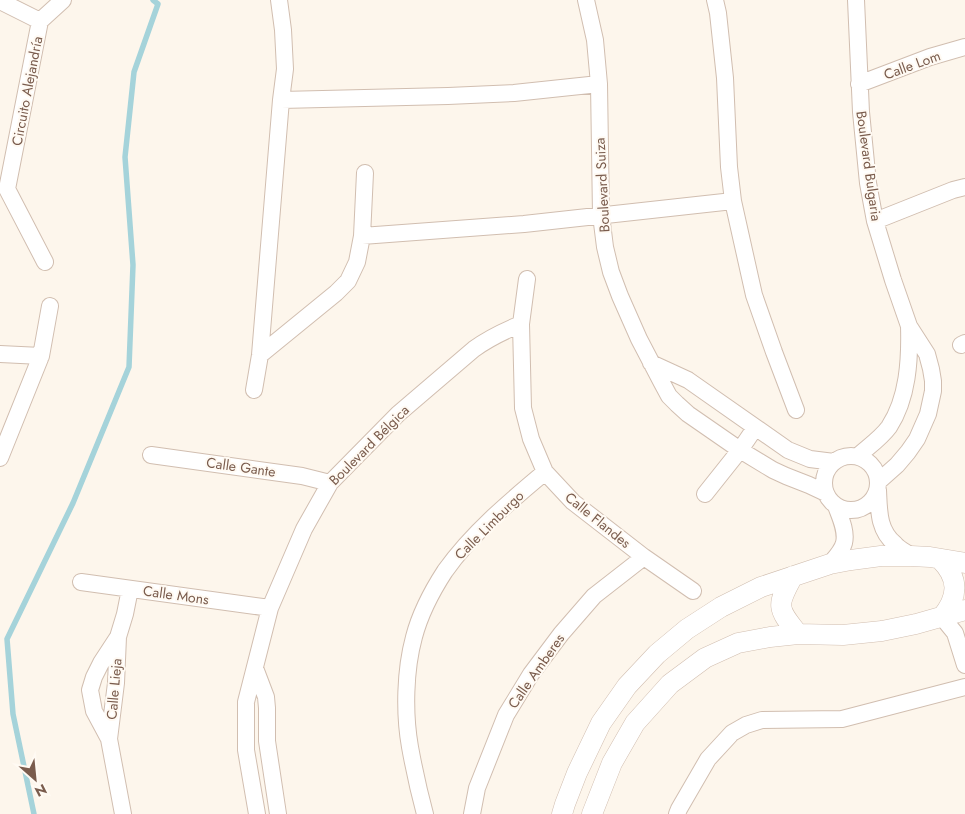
<svg xmlns="http://www.w3.org/2000/svg" width="965" height="814" font-family="Jost,sans-serif">
  <style>
    .lines { fill: none; stroke-linecap: round; stroke-linejoin: round }
    .stream { stroke: #a5d3da; stroke-width: 5.5 }
    .minor-casing { stroke: #d1beb0; stroke-width: 18 }
    .tertiary-casing { stroke: #d1beb0; stroke-width: 21 }
    .minor { stroke: #fff; stroke-width: 16 }
    .tertiary { stroke: #fff; stroke-width: 20 }
    .labels { text-anchor: middle; dominant-baseline: central; stroke-width: 4; stroke-linejoin: round; paint-order: stroke }
    .street-label { font-size: 14px; fill: #7a5c4d; stroke: #fffaf3 }
  </style>
  <rect width="100%" height="100%" fill="#fdf6ec"/>
  <g class="lines">
    <path class="stream" d="M 34,814 L 13,714 L 7,639 L 73,503 L 129,367 L 133,265 L 125,157 L 134,72 L 158,4 L 153,0"/>
    <defs>
      <path id="minor" d="M 586,0 L 595,40 L 599,84 L 601,215 L 605,247 L 611,272 L 620,296 L 639,339 L 662,383 L 669,396 L 677,404 L 688,414 L 740,450 L 773,470 L 786,476 L 809,485 L 826,493
        M 715,0 L 718,13 L 725,78 L 729,167 L 733,201 L 754,295 L 774,352 L 796,410
        M 856,0 L 861,112 L 868,183 L 875,221 L 893,280 L 909,326 L 927,354 L 931,369 L 933,381 L 933,391 L 928,414 L 917,439 L 908,452 L 897,465 L 879,481
        M 0,1 L 40,21
        M 859,84 L 930,57 L 965,47
        M 281,100 L 448,96 L 514,93 L 599,84
        M 875,221 L 953,190 L 965,187
        M 362,236 L 524,224 L 733,201
        M 45,262 L 7,189 L 40,21 L 63,0
        M 527,279 L 521,324 L 523,408 L 531,439 L 545,472 L 573,502 L 644,557 L 693,591
        M 961,345 L 965,343
        M 0,354 L 41,356
        M 260,355 L 336,293 L 348,281 L 357,262 L 362,236 L 365,173
        M 651,363 L 688,380 L 788,450 L 810,459 L 834,462
        M 254,390 L 260,355 L 281,100 L 285,69 L 283,30 L 279,0
        M 151,455 L 302,476 L 330,483
        M824 483a27 27 0 1 1 54 0a27 27 0 1 1-54 0Z
        M 858,456 C 868,447 881,438 889,427 C 908,398 910,360 909,326
        M 0,458 L 41,356 L 50,306
        M 878,490 C 879,510 878,530 895,544 C 899,549 906,552 911,556
        M 705,494 L 740,450 L 755,428
        M 830,564 C 835,558 842,551 844,543 C 847,531 840,517 836,506
        M 81,582 L 270,608
        M 942,617 L 955,633 L 965,665
        M 255,668 L 266,697 L 267,708 L 267,741 L 278,814
        M 109,739 L 94,711 L 90,690 L 94,677 L 101,663 L 118,637
        M 123,814 L 109,739 L 116,683 L 118,637 L 125,614 L 130,589
        M 257,814 L 246,750 L 246,702 L 270,608 L 304,529 L 330,483 L 398,414 L 474,349 C 489,338 504,331 521,324
        M 425,814 C 419,792 414,769 410,747 C 404,713 405,670 414,637 C 420,614 432,591 445,571 C 472,533 509,502 545,472
        M 472,814 L 477,788 L 506,715 L 531,674 L 561,634 L 594,596 L 644,557
        M 677,814 L 679,809 L 708,759 L 732,733 L 746,725 L 762,720 L 842,719 L 965,687"/>
      <path id="tertiary" d="M 940,559 C 959,578 959,596 942,617
        M 793,576 C 776,606 777,608 798,634
        M 562,814 L 565,804 L 577,773 L 601,723 L 627,686 L 657,654 L 687,629 L 721,607 L 761,587 L 830,564 L 851,560 L 881,556 L 911,556 L 930,557 L 965,563
        M 592,814 L 612,763 L 635,723 L 670,684 L 705,658 L 738,643 L 770,637 L 798,634 L 843,635 L 882,631 L 916,624 L 965,610"/>
    </defs>
    <use href="#minor" class="minor-casing"/>
    <use href="#tertiary" class="tertiary-casing"/>
    <use href="#minor" class="minor"/>
    <use href="#tertiary" class="tertiary"/>
  </g>
  <g class="labels">
    <g class="street-label">
      <text transform="translate(912 65) rotate(-20)">Calle Lom</text>
      <text transform="translate(27 91) rotate(-79)">Circuito Alejandría</text>
      <text transform="translate(869 166) rotate(82)">Boulevard Bulgaria</text>
      <text transform="translate(602 185) rotate(-93)">Boulevard Suiza</text>
      <text transform="translate(369 445) rotate(-45)">Boulevard Bélgica</text>
      <text transform="translate(241 467) rotate(8)">Calle Gante</text>
      <text transform="translate(598 520) rotate(39)">Calle Flandes</text>
      <text transform="translate(489 525) rotate(-45)">Calle Limburgo</text>
      <text transform="translate(176 595) rotate(8)">Calle Mons</text>
      <text transform="translate(536 671) rotate(-55)">Calle Amberes</text>
      <text transform="translate(114 689) rotate(-85)">Calle Lieja</text>
    </g>
  </g>
  <g transform="translate(35 779) rotate(153)" stroke="#fffaf3" stroke-width="4" paint-order="stroke">
  <path d="M0-4L9 19L0 12L-9 19Z" fill="#7a5c4d"/>
  <text y="-8" font-size="14" font-weight="bold" text-anchor="middle" fill="#7a5c4d">N</text>
  </g>
</svg>
